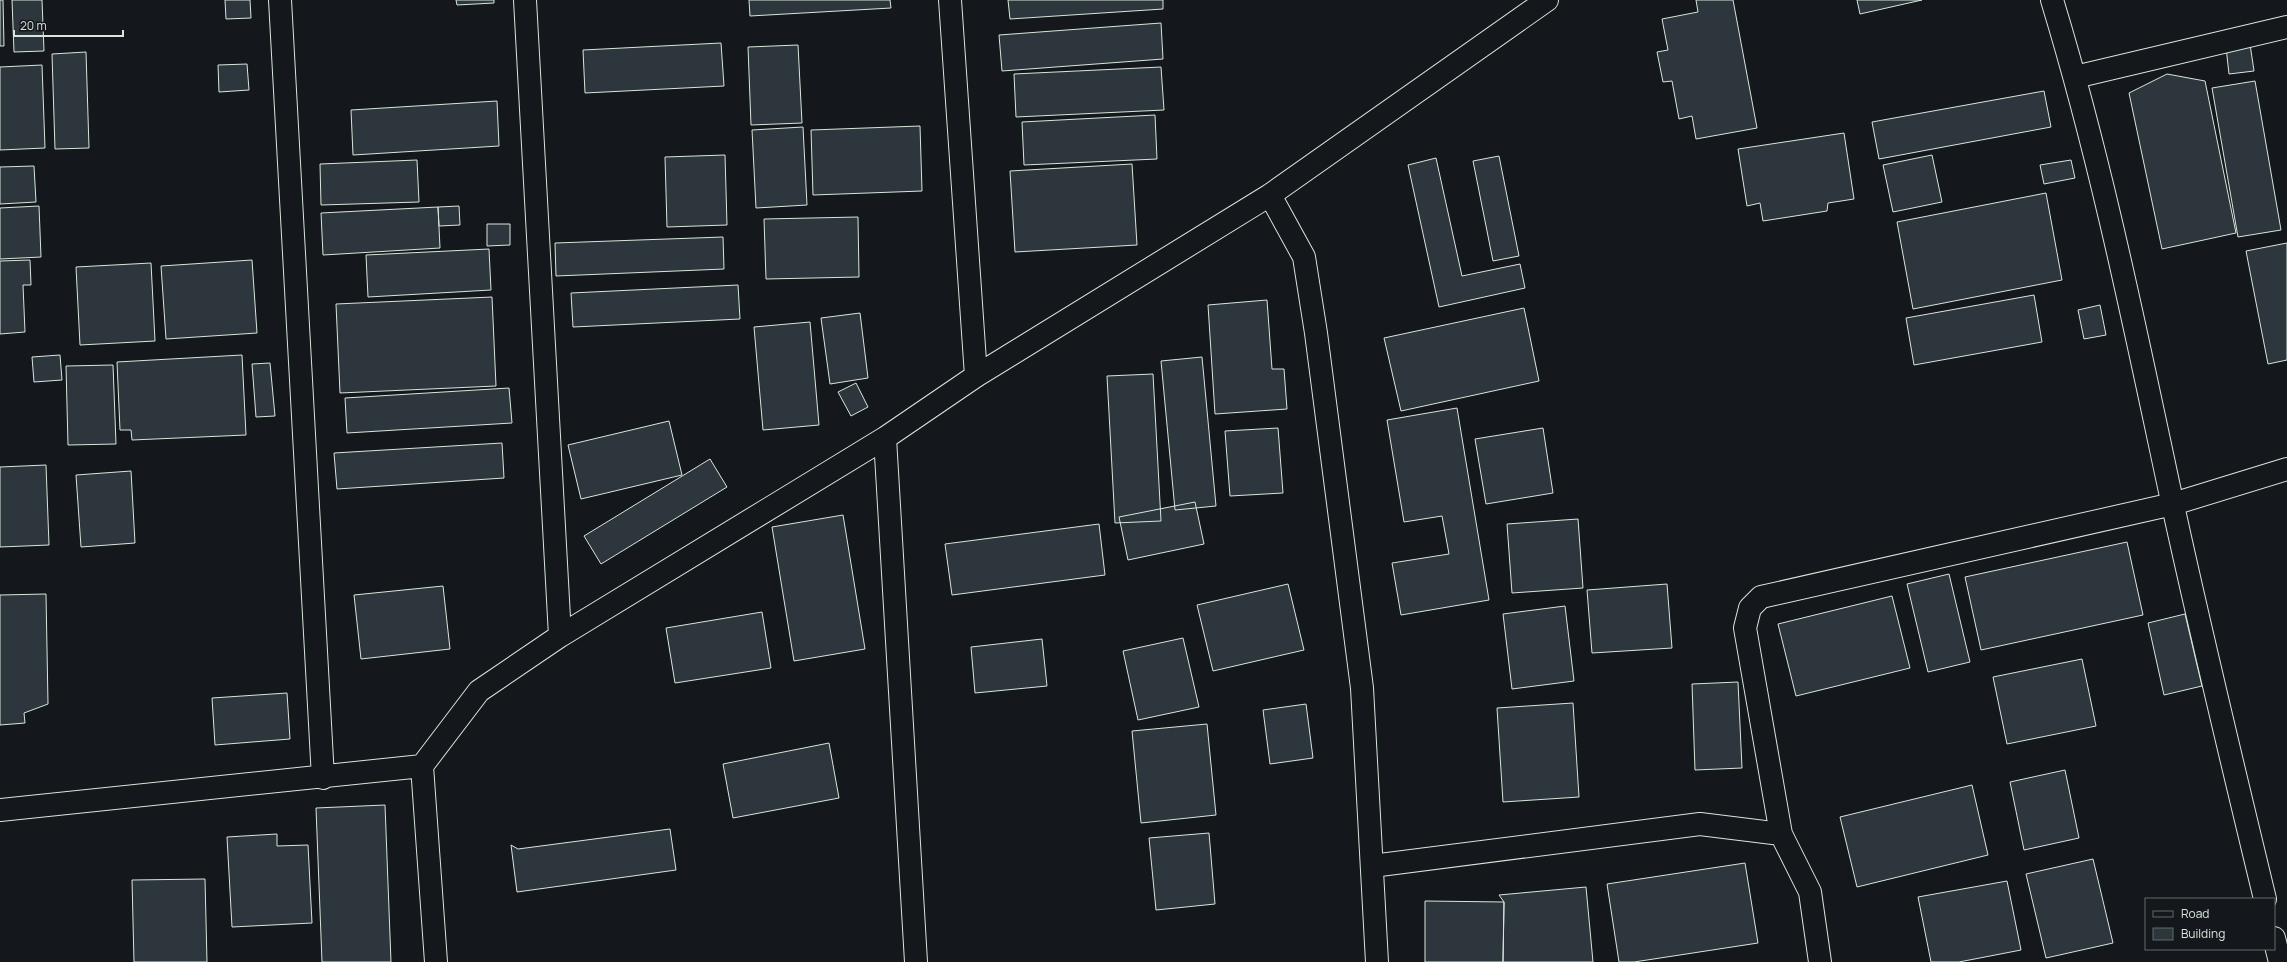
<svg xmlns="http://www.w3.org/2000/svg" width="2287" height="962" font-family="Manrope,sans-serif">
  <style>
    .building { fill: #2c363c; stroke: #d8e6dc }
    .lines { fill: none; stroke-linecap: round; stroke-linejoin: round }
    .street-casing { stroke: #d8e6dc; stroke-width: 24 }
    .street { stroke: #14181c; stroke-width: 22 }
  </style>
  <rect width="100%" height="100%" fill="#14181c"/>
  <path class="building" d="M 0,0 L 3,0 L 4,46 L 0,46 Z
    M 12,0 L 42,0 L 44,51 L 14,52 Z
    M 225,0 L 250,0 L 251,18 L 226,19 Z
    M 456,0 L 494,0 L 494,3 L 457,5 Z
    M 749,0 L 890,0 L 891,8 L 750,16 Z
    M 1008,0 L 1163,0 L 1163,9 L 1010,19 Z
    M 1696,0 L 1733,0 L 1757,128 L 1696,139 L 1692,116 L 1679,119 L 1672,81 L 1663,82 L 1657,52 L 1668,50 L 1662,19 L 1698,12 Z
    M 1857,0 L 1922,0 L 1860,14 Z
    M 1161,23 L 1163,59 L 1002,71 L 999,35 Z
    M 721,43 L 724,86 L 585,93 L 583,50 Z
    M 2250,44 L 2254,71 L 2229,74 L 2226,47 Z
    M 798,45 L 802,123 L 751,125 L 748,47 Z
    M 86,52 L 89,148 L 55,149 L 52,54 Z
    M 247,64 L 249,90 L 219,92 L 218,65 Z
    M 42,65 L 45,148 L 0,150 L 0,67 Z
    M 1161,67 L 1164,110 L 1016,117 L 1014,74 Z
    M 2167,74 L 2205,81 L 2236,233 L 2162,249 L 2129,93 Z
    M 2255,81 L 2281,230 L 2238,237 L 2212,88 Z
    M 2044,91 L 2051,127 L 1879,159 L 1872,122 Z
    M 497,101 L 499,146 L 353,155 L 351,110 Z
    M 1155,115 L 1157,159 L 1024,165 L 1022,122 Z
    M 920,126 L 922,191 L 813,195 L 811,130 Z
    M 803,127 L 807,205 L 756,208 L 752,130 Z
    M 1844,133 L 1854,199 L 1828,203 L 1827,211 L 1763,221 L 1760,203 L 1747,206 L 1738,149 Z
    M 725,155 L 727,225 L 667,227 L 665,157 Z
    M 1932,155 L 1942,202 L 1893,212 L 1883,165 Z
    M 1499,156 L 1519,256 L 1493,261 L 1473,161 Z
    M 1436,158 L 1462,276 L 1520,264 L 1525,288 L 1439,307 L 1408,165 Z
    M 417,160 L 419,202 L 321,205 L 320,164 Z
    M 2071,160 L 2075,178 L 2044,184 L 2040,165 Z
    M 1132,164 L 1137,245 L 1015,252 L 1010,171 Z
    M 34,166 L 36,202 L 0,204 L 0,167 Z
    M 2046,193 L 2062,280 L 1913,309 L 1897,222 Z
    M 39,206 L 41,257 L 0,259 L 0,208 Z
    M 459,206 L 460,225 L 439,226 L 438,207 Z
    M 438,207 L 440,248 L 323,255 L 321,213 Z
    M 858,217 L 859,277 L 766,279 L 764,219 Z
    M 487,224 L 510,224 L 510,245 L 487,246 Z
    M 723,237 L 724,269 L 556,276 L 555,243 Z
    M 2287,243 L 2287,360 L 2268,364 L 2246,251 Z
    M 489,249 L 491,290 L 368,297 L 366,255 Z
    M 30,260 L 31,285 L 23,285 L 25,332 L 0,334 L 0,261 Z
    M 252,260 L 257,333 L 166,339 L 161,266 Z
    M 151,263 L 155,341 L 80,345 L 76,267 Z
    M 738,285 L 740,319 L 573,327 L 571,293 Z
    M 2034,295 L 2042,342 L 1914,365 L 1906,318 Z
    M 492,297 L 496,386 L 340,393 L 336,304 Z
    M 1267,300 L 1272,369 L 1284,369 L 1287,409 L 1215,414 L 1208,305 Z
    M 2100,305 L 2106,335 L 2084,339 L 2078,310 Z
    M 1524,308 L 1539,381 L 1401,411 L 1384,338 Z
    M 860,313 L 868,378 L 830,384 L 821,318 Z
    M 810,322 L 819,425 L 763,430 L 754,327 Z
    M 60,355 L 62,380 L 34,382 L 32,357 Z
    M 242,355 L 246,435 L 132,440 L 131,430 L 120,430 L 117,362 Z
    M 1202,357 L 1216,506 L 1175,510 L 1161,361 Z
    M 270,363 L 275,416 L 256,417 L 252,364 Z
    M 113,365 L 116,444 L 68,445 L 66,366 Z
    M 1153,374 L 1161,521 L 1115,523 L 1107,376 Z
    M 856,383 L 868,407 L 851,416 L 838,392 Z
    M 509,388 L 512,423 L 347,433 L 345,398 Z
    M 1457,408 L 1489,600 L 1401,615 L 1392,563 L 1449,554 L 1442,516 L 1404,522 L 1387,420 Z
    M 669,421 L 682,475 L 581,499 L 568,445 Z
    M 1278,428 L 1283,493 L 1230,496 L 1225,431 Z
    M 1543,428 L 1553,493 L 1486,504 L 1475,439 Z
    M 502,443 L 504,478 L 337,489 L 334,453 Z
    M 710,459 L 727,487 L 601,564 L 584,536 Z
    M 46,465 L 49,545 L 0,547 L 0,467 Z
    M 131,471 L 135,543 L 81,547 L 76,475 Z
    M 1195,502 L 1204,544 L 1128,560 L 1119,517 Z
    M 843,515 L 865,649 L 794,661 L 772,527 Z
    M 1578,519 L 1583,588 L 1512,593 L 1507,524 Z
    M 1099,524 L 1105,575 L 952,595 L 945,544 Z
    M 2127,542 L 2143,615 L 1981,650 L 1965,577 Z
    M 1949,574 L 1970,662 L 1928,672 L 1907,584 Z
    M 1288,584 L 1304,650 L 1213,671 L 1197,605 Z
    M 1667,584 L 1672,648 L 1592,653 L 1587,590 Z
    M 443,586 L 450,649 L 361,659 L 354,595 Z
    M 46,594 L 48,704 L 24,713 L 25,723 L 0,725 L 0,595 Z
    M 1892,596 L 1910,668 L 1796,696 L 1778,624 Z
    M 1565,606 L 1574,681 L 1512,689 L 1503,614 Z
    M 762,612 L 771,668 L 675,683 L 666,628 Z
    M 2185,614 L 2202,686 L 2164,695 L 2148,623 Z
    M 1183,638 L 1199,707 L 1138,720 L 1123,651 Z
    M 1042,639 L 1047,686 L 975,693 L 971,647 Z
    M 2082,659 L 2096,726 L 2007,744 L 1993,677 Z
    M 1738,682 L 1742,768 L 1695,770 L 1692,684 Z
    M 287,693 L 290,739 L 215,745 L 212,698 Z
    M 1573,703 L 1579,797 L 1503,802 L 1497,708 Z
    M 1306,704 L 1313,758 L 1270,764 L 1263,710 Z
    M 1207,724 L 1216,815 L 1141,823 L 1132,731 Z
    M 829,743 L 839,798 L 733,818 L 723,764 Z
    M 2065,770 L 2079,838 L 2024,850 L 2010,782 Z
    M 1972,785 L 1988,855 L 1857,887 L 1840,817 Z
    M 385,805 L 391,962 L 322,962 L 316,808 Z
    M 670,829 L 676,870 L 517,892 L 511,845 L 518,849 Z
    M 1209,833 L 1215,904 L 1156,910 L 1149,838 Z
    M 277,834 L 277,846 L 308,845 L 312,923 L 232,927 L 227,837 Z
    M 2093,859 L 2113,943 L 2046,958 L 2026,874 Z
    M 1745,863 L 1758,943 L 1634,962 L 1619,962 L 1607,884 Z
    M 205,879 L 207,962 L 134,962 L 132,880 Z
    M 2007,881 L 2021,950 L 1959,962 L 1931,962 L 1918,897 Z
    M 1586,887 L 1593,962 L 1503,962 L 1504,902 L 1499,895 Z
    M 1425,901 L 1504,902 L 1503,962 L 1425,962 Z"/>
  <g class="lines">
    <defs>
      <path id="street" d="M 280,0 L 323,778
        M 525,0 L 560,636
        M 950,0 L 976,376
        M 2052,0 C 2102,164 2136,333 2172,501 C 2201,634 2233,767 2265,899
        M 2075,77 L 2287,27
        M 1270,195 L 1304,257 L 1316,333 L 1362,688 L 1377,962
        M 885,438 L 916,962
        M 422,766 L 436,962
        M 0,810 L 422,766 L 479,691 L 560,636 L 885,438 L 976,376 L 1270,195 L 1547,0
        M 1781,834 L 1745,628 L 1750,608 L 1761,597 L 2173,504 L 2287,469
        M 1372,866 L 1700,824 L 1781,834 L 1810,892 L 1820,962
        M 2274,938 L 2280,962"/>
    </defs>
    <use href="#street" class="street-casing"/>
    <use href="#street" class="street"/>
  </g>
  <rect x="2145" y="898" width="130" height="52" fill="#14181c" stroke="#626a69"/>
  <rect x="2153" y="911" width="20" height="6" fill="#14181c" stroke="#626a69"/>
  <text x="2181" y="918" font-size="12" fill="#d8e6dc">Road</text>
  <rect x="2153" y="928" width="20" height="12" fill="#2c363c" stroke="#626a69"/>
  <text x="2181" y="938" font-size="12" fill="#d8e6dc">Building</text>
  <path d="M14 30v6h109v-6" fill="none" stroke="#d8e6dc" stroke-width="2"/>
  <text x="20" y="30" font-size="12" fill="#d8e6dc" stroke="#14181c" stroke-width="3" paint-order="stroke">20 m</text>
</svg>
